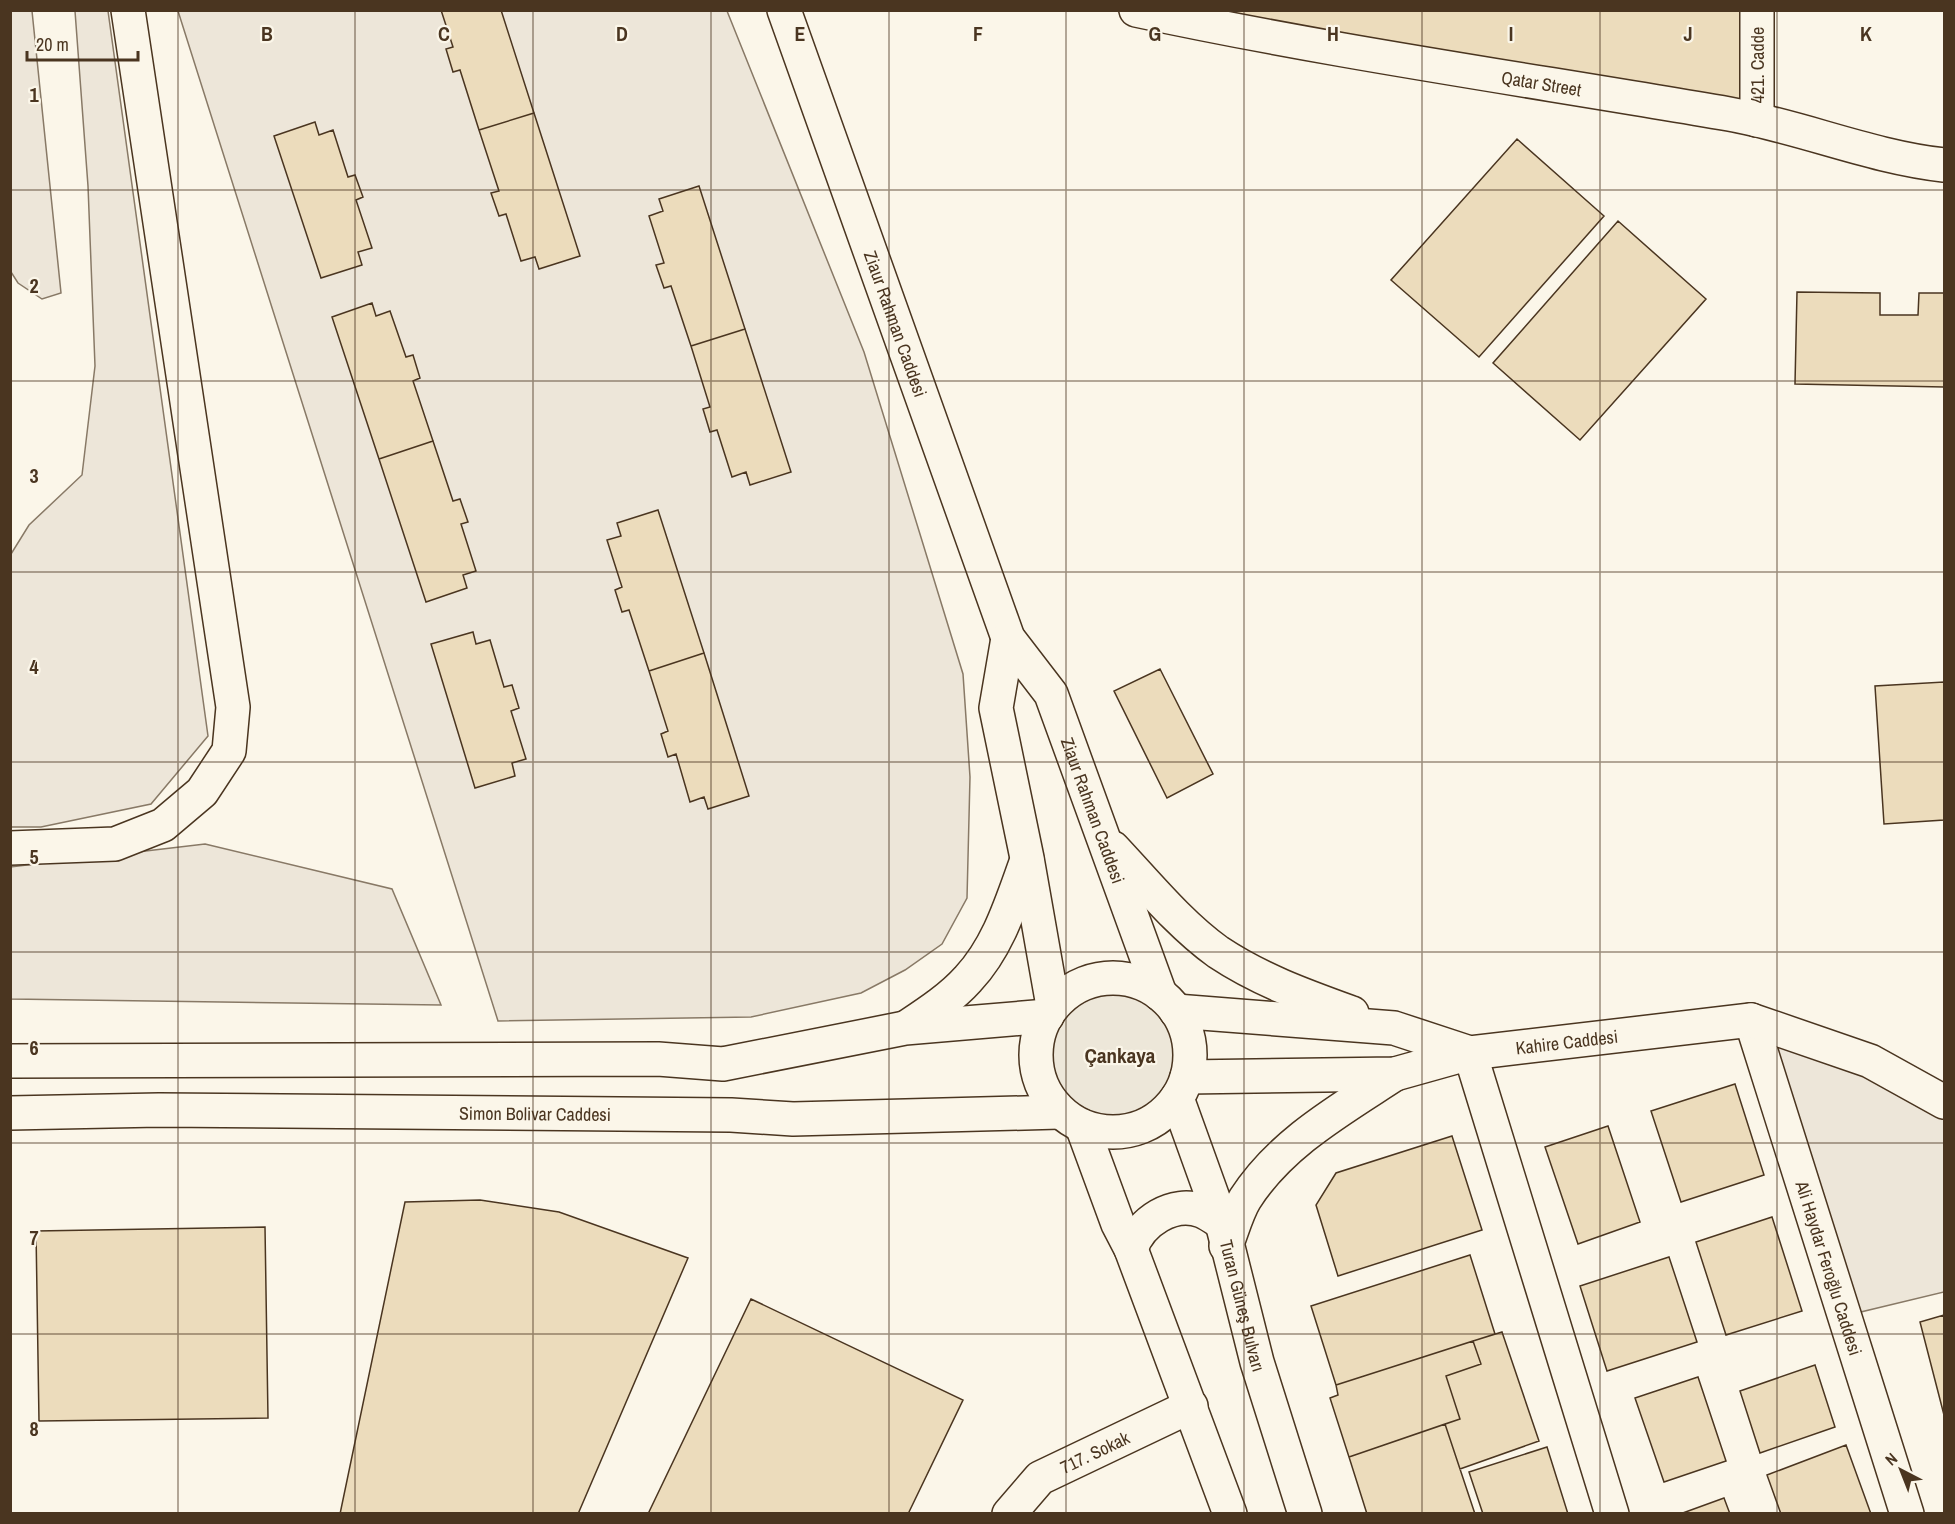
<svg xmlns="http://www.w3.org/2000/svg" width="1955" height="1524" font-family="'Archivo Narrow',sans-serif">
  <style>
    .green { fill: #ede6d9; stroke: #887966; stroke-width: 1.5 }
    .parking { fill: #ede7d9; stroke: #887966; stroke-width: 1.5 }
    .building { fill: #ecdcbc; stroke: #4a3520; stroke-width: 1.5 }
    .lines { fill: none; stroke-linecap: round; stroke-linejoin: round }
    .minor-casing { stroke: #4a3520; stroke-width: 36 }
    .major-casing { stroke: #4a3520; stroke-width: 36 }
    .minor { stroke: #fbf6e9; stroke-width: 33 }
    .major { stroke: #fbf6e9; stroke-width: 33 }
    .grid { fill: none; stroke: #4a3520; stroke-width: 1.5; stroke-opacity: 0.55 }
    .labels { text-anchor: middle; dominant-baseline: central; stroke-width: 4.5; stroke-linejoin: round; paint-order: stroke }
    .street-label { font-size: 18px; fill: #4a3520; stroke: #fbf6e9 }
    .quarter-label { font-size: 21px; font-weight: bold; fill: #4a3520; stroke: #fbf6e9 }
    .grid-label { font-size: 20px; text-anchor: middle; font-weight: bold; fill: #4a3520; stroke: #fbf6e9; stroke-width: 4.5; stroke-linejoin: round; paint-order: stroke }
  </style>
  <rect width="100%" height="100%" fill="#fbf6e9"/>
  <path class="green" d="M 10,11 L 32,11 L 61,293 L 42,299 L 18,283 L 11,272 Z
    M 75,11 L 108,11 L 208,736 L 151,804 L 41,827 L 11,827 L 11,554 L 29,525 L 82,475 L 95,366 L 88,186 Z
    M 178,11 L 727,11 L 864,352 L 963,674 L 970,777 L 967,898 L 942,944 L 905,970 L 861,993 L 751,1017 L 498,1021 Z
    M 205,844 L 392,889 L 441,1005 L 11,999 L 10,867 Z
    M 1751,1020 L 1944,1102 L 1944,1292 L 1844,1316 Z"/>
  <path class="parking" d="M1035 1055a77 77 0 1 1 154 0a77 77 0 1 1-154 0Z"/>
  <path class="building" d="M 441,10 L 501,10 L 534,113 L 479,130 L 460,70 L 453,72 L 446,49 L 453,47 Z
    M 1110,10 L 1757,10 L 1757,120 L 1732,115 Z
    M 534,113 L 580,256 L 539,269 L 535,257 L 521,261 L 506,214 L 499,216 L 491,193 L 499,191 L 479,130 Z
    M 315,122 L 319,135 L 333,130 L 348,177 L 355,175 L 363,197 L 356,200 L 372,248 L 358,252 L 362,265 L 321,278 L 274,136 Z
    M 1517,139 L 1604,216 L 1479,357 L 1391,280 Z
    M 699,186 L 745,329 L 691,346 L 671,286 L 664,288 L 656,265 L 664,263 L 649,216 L 663,211 L 659,199 Z
    M 1618,221 L 1706,299 L 1580,440 L 1493,363 Z
    M 1797,292 L 1880,293 L 1880,315 L 1918,315 L 1919,293 L 1944,293 L 1944,387 L 1795,384 Z
    M 372,303 L 376,316 L 390,311 L 406,357 L 413,355 L 420,378 L 413,381 L 433,441 L 379,459 L 332,317 Z
    M 745,329 L 791,472 L 750,485 L 746,472 L 732,477 L 717,430 L 710,432 L 703,409 L 710,407 L 691,346 Z
    M 433,441 L 453,501 L 460,499 L 468,522 L 461,524 L 476,571 L 463,575 L 467,588 L 426,602 L 379,459 Z
    M 658,510 L 704,653 L 649,671 L 629,610 L 622,612 L 615,590 L 622,587 L 607,540 L 621,536 L 617,523 Z
    M 473,632 L 476,644 L 490,640 L 504,687 L 512,685 L 519,708 L 511,711 L 526,759 L 512,763 L 515,776 L 475,788 L 431,644 Z
    M 704,653 L 749,796 L 708,809 L 704,797 L 690,802 L 676,754 L 668,757 L 661,734 L 668,731 L 649,671 Z
    M 1160,669 L 1213,774 L 1167,798 L 1114,691 Z
    M 1944,682 L 1944,820 L 1884,824 L 1875,686 Z
    M 1735,1084 L 1764,1175 L 1681,1202 L 1651,1111 Z
    M 1608,1126 L 1640,1222 L 1578,1244 L 1545,1147 Z
    M 1452,1136 L 1482,1230 L 1338,1276 L 1316,1205 L 1336,1173 Z
    M 480,1200 L 559,1212 L 688,1258 L 578,1514 L 340,1514 L 405,1202 Z
    M 1772,1217 L 1802,1311 L 1726,1335 L 1696,1242 Z
    M 265,1227 L 268,1418 L 39,1421 L 36,1231 Z
    M 1470,1255 L 1495,1334 L 1336,1385 L 1311,1306 Z
    M 1669,1257 L 1697,1342 L 1607,1371 L 1580,1286 Z
    M 751,1299 L 963,1400 L 908,1514 L 648,1514 Z
    M 1944,1315 L 1944,1415 L 1920,1322 Z
    M 1502,1332 L 1539,1441 L 1460,1469 L 1445,1424 L 1460,1419 L 1446,1376 L 1481,1364 L 1473,1341 Z
    M 1473,1341 L 1481,1364 L 1446,1376 L 1460,1419 L 1349,1457 L 1330,1398 L 1338,1395 L 1336,1385 Z
    M 1815,1365 L 1835,1427 L 1760,1453 L 1740,1391 Z
    M 1698,1377 L 1726,1461 L 1664,1482 L 1635,1398 Z
    M 1445,1424 L 1475,1514 L 1367,1514 L 1349,1457 Z
    M 1846,1445 L 1871,1514 L 1781,1514 L 1767,1475 Z
    M 1547,1447 L 1568,1514 L 1483,1514 L 1469,1472 Z
    M 1724,1498 L 1730,1514 L 1680,1514 Z"/>
  <g class="lines">
    <defs>
      <g id="minor">
        <path d="M 1757,120 L 1757,10"/>
        <path d="M 10,848 L 115,844 L 163,825 L 202,792 L 229,751 L 233,707 L 128,10"/>
        <path id="s1" d="M 1751,1020 L 1907,1514"/>
        <path d="M 1470,1053 L 1612,1514"/>
        <path id="s2" d="M 1009,1514 L 1040,1478 L 1191,1406"/>
      </g>
      <g id="major">
        <path id="s3" d="M 784,10 L 1008,638 L 1051,694 L 1160,994"/>
        <path id="s4" d="M 1136,10 C 1332,52 1531,80 1729,114 C 1802,127 1871,157 1944,165"/>
        <path d="M 1008,638 L 996,708 L 1027,858 L 1053,1006"/>
        <path d="M 1113,848 C 1146,883 1179,924 1218,952 C 1260,980 1305,996 1352,1013"/>
        <circle cx="1113" cy="1055" r="77"/>
        <path id="s5" d="M 1176,1011 L 1394,1028 L 1470,1053 L 1751,1020 L 1870,1061 L 1944,1102"/>
        <path d="M 907,1027 C 928,1013 951,998 968,979 C 999,946 1012,901 1027,860"/>
        <path d="M 10,1061 L 658,1059 L 723,1064 L 905,1028 L 1047,1016"/>
        <path d="M 1187,1077 L 1395,1074 L 1470,1053"/>
        <path id="s6" d="M 1177,1098 L 1222,1223 L 1257,1362 L 1305,1514"/>
        <path id="s7" d="M 10,1113 L 159,1110 L 731,1115 L 793,1119 L 1059,1112"/>
        <path d="M 1082,1126 L 1118,1224 L 1131,1249 L 1230,1514"/>
        <path d="M 1226,1246 C 1232,1231 1237,1212 1245,1199 C 1281,1143 1340,1110 1395,1074"/>
        <path d="M 1131,1249 C 1140,1222 1173,1200 1202,1211 C 1209,1214 1216,1219 1222,1223"/>
      </g>
    </defs>
    <use href="#minor" class="minor-casing"/>
    <use href="#major" class="major-casing"/>
    <use href="#minor" class="minor"/>
    <use href="#major" class="major"/>
  </g>
  <path class="grid" d="M 178,10 L 178,1514M 355,10 L 355,1514M 533,10 L 533,1514M 711,10 L 711,1514M 889,10 L 889,1514M 1066,10 L 1066,1514M 1244,10 L 1244,1514M 1422,10 L 1422,1514M 1600,10 L 1600,1514M 1777,10 L 1777,1514M 10,190 L 1944,190M 10,381 L 1944,381M 10,572 L 1944,572M 10,762 L 1944,762M 10,952 L 1944,952M 10,1143 L 1944,1143M 10,1334 L 1944,1334"/>
  <g class="labels">
    <g class="street-label">
      <text transform="translate(1757 65) rotate(-90)">421. Cadde</text>
      <text stroke="none"><textPath href="#s4" startOffset="412">Qatar Street</textPath></text>
      <text stroke="none"><textPath href="#s3" startOffset="333">Ziaur Rahman Caddesi</textPath></text>
      <text stroke="none"><textPath href="#s3" startOffset="861">Ziaur Rahman Caddesi</textPath></text>
      <text stroke="none"><textPath href="#s5" startOffset="396">Kahire Caddesi</textPath></text>
      <text stroke="none"><textPath href="#s7" startOffset="525">Simon Bolivar Caddesi</textPath></text>
      <text stroke="none"><textPath href="#s1" startOffset="260">Ali Haydar Feroğlu Caddesi</textPath></text>
      <text stroke="none"><textPath href="#s6" startOffset="218">Turan Güneş Bulvarı</textPath></text>
      <text stroke="none"><textPath href="#s2" startOffset="108">717. Sokak</textPath></text>
    </g>
    <g class="quarter-label">
      <text x="1120" y="1055">Çankaya</text>
    </g>
  </g>
  <g class="grid-label">
    <text x="267" y="41">B</text>
    <text x="444" y="41">C</text>
    <text x="622" y="41">D</text>
    <text x="800" y="41">E</text>
    <text x="978" y="41">F</text>
    <text x="1155" y="41">G</text>
    <text x="1333" y="41">H</text>
    <text x="1511" y="41">I</text>
    <text x="1688" y="41">J</text>
    <text x="1866" y="41">K</text>
    <text x="34" y="102">1</text>
    <text x="34" y="293">2</text>
    <text x="34" y="483">3</text>
    <text x="34" y="674">4</text>
    <text x="34" y="864">5</text>
    <text x="34" y="1055">6</text>
    <text x="34" y="1245">7</text>
    <text x="34" y="1436">8</text>
  </g>
  <rect width="1955" height="1524" fill="none" stroke="#4a3520" stroke-width="24"/>
  <g transform="translate(1901 1470) rotate(318)" stroke="#fbf6e9" stroke-width="4.5" paint-order="stroke">
  <path d="M0-4.5L10 22L0 15L-10 22Z" fill="#4a3520"/>
  <text y="-9" font-size="16" font-weight="bold" text-anchor="middle" fill="#4a3520">N</text>
  </g>
  <path d="M27 51v9h111v-9" fill="none" stroke="#4a3520" stroke-width="3"/>
  <text x="36" y="51" font-size="18" fill="#4a3520" stroke="#fbf6e9" stroke-width="4.5" paint-order="stroke">20 m</text>
</svg>
